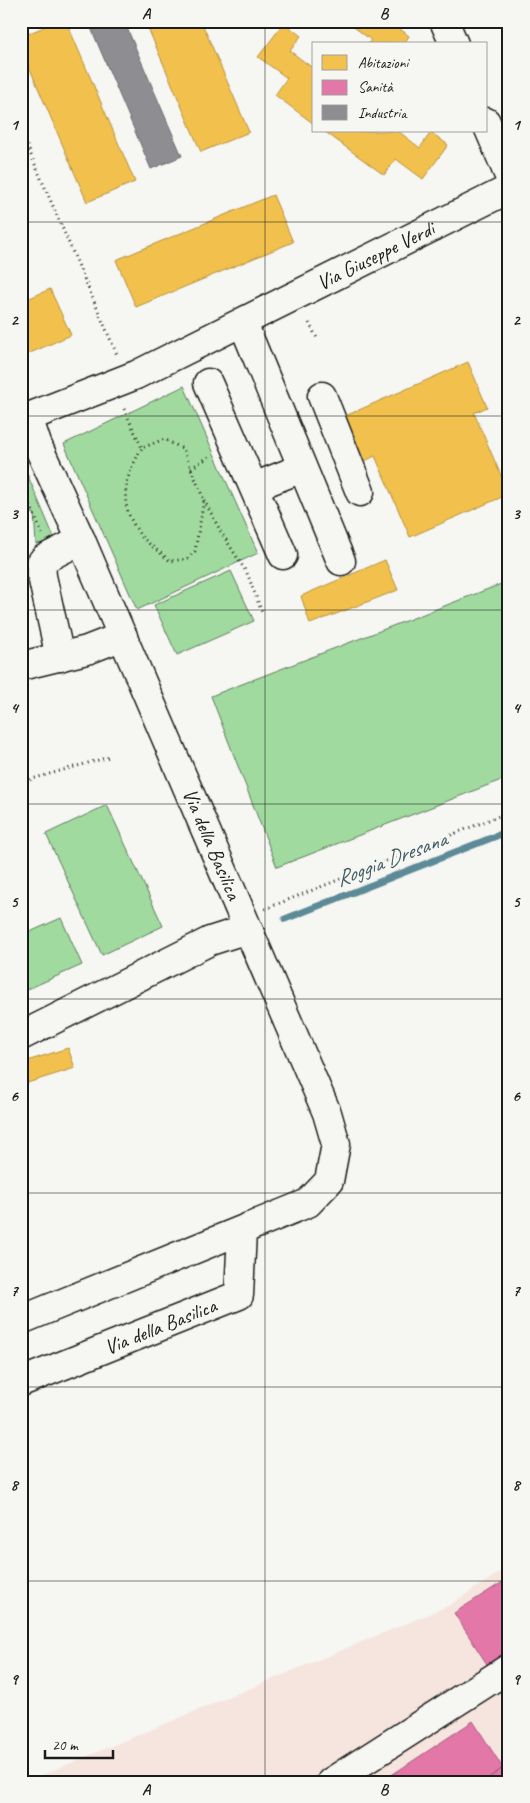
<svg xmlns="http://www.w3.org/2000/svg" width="530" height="1803" font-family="Caveat,sans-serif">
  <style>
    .built { fill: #f6e5de }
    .green { fill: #a1da9f; stroke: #5e7b5e }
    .homes { fill: #f2c14e; stroke: #b2903f }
    .health { fill: #e377a8; stroke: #a75c7e }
    .industry { fill: #8d8d92; stroke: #6b6b6f }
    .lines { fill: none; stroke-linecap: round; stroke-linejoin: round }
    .stream { stroke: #5c8a96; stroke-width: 7 }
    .minor-casing { stroke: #1c1c1c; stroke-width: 31 }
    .path { stroke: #1c1c1c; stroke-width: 3; stroke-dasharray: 1 4; stroke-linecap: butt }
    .minor { stroke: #f6f6f2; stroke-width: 28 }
    .grid { fill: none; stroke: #1c1c1c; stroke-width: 1; stroke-opacity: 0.55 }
    .labels { text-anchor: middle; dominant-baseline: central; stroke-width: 5; stroke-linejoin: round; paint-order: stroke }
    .street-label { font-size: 21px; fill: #1c1c1c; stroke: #f6f6f2 }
    .water-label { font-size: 22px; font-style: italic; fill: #415c63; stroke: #f6f6f2 }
    .neatline { fill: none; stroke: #1c1c1c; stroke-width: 2 }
    .grid-label { font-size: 16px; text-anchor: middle; font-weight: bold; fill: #1c1c1c }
  </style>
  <rect width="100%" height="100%" fill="#f6f6f2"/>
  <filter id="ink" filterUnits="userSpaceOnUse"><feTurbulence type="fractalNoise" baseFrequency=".02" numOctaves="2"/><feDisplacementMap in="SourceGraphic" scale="10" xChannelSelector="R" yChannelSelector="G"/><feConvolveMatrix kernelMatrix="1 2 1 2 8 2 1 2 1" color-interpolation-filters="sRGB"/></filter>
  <g filter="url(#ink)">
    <path class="built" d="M 509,1566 L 509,1782 L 25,1782 L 448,1606 Z"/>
    <path class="green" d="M 184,386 L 258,553 L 137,610 L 64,444 Z
      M 22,462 L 56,542 L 36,544 L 34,513 L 21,514 Z
      M 231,571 L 254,621 L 177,655 L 154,605 Z
      M 509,581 L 509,777 L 277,867 L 211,696 Z
      M 107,805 L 163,926 L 102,955 L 46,834 Z
      M 61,918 L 82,965 L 21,992 L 21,936 Z"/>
    <path class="homes" d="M 57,21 L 66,21 L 135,182 L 87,202 L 21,48 L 21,37 Z
      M 145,21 L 201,21 L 249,132 L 201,152 Z
      M 346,21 L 390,21 L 409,36 L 404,44 L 368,44 L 371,40 Z
      M 284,23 L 301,36 L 290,51 L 314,69 L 314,124 L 275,95 L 287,78 L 258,57 Z
      M 324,131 L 398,131 L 420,148 L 431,132 L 448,145 L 423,179 L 396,159 L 384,175 Z
      M 273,195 L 293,242 L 136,307 L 116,260 Z
      M 21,210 L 28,226 L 21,229 Z
      M 50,289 L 71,335 L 21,357 L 21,302 Z
      M 468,362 L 487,407 L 474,413 L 509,494 L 410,537 L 375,456 L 363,462 L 343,417 Z
      M 385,560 L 398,590 L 310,624 L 301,596 Z
      M 68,1048 L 75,1068 L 21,1085 L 21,1063 Z"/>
    <path class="health" d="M 509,1578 L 509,1661 L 492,1672 L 454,1613 Z
      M 473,1721 L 503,1768 L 483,1782 L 381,1782 Z
      M 509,1765 L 509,1782 L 483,1782 L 503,1768 Z"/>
    <path class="industry" d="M 88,21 L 124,21 L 182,156 L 151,169 Z"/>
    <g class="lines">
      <path class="stream" d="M 285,919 L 509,831"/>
      <defs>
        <g id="minor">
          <path d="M 444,21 L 454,44"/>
          <path d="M 486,122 L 509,176"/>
          <path d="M 243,323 L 341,561"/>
          <path d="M 208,383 L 283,555"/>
          <path d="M 322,396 L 360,492"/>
          <path id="s1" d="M 21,420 L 136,375 L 509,189"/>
          <path d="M 254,487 L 302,468"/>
          <path d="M 60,657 L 42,576 L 41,563 L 44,559 L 81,540"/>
          <path d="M 21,666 L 87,650 L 123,636"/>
          <path d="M 21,1036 L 210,941 L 241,931 L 249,931"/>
          <path d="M 21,1320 L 308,1203 L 329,1181 L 336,1144 L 327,1113 L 81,540 L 37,444 L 28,417"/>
          <path id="s2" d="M 21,1382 L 239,1295 L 242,1231"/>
          <path d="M 331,1782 L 509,1668"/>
        </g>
      </defs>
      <use href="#minor" class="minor-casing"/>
      <path class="path" d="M 21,132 L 118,357
        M 309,323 L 317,338
        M 124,409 L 142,448 L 164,439 L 183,449 L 204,500 L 195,551 L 187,559 L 170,561 C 161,553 151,546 143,538 C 139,535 137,529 134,525 C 118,498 127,473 142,448
        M 191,468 L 212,455
        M 21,488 L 30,504 L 42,534
        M 204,500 L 221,532 L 247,573 L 263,615
        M 21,784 L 32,779 L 109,757
        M 265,909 L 509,812"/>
      <use href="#minor" class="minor"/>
    </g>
  </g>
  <path class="grid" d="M 265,21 L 265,1782M 21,222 L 509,222M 21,416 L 509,416M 21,610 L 509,610M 21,804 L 509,804M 21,999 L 509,999M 21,1193 L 509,1193M 21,1387 L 509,1387M 21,1581 L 509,1581"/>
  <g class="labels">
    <g class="street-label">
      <text stroke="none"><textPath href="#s1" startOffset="391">Via Giuseppe Verdi</textPath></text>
      <text transform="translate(212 844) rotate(67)">Via della Basilica</text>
      <text stroke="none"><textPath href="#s2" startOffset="150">Via della Basilica</textPath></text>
    </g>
    <g class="water-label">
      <text transform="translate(391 859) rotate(-21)">Roggia Dresana</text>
    </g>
  </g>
  <rect width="530" height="1803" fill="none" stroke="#f6f6f2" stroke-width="55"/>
  <rect x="312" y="42" width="175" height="90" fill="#f6f6f2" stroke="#9f9f9c"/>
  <rect x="322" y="55" width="25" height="15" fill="#f2c14e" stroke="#9f9f9c"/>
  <text x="358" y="68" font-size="15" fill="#1c1c1c">Abitazioni</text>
  <rect x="322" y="80" width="25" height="15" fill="#e377a8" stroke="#9f9f9c"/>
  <text x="358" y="92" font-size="15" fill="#1c1c1c">Sanità</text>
  <rect x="322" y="105" width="25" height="15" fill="#8d8d92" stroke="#9f9f9c"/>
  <text x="358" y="118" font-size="15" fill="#1c1c1c">Industria</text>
  <path d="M45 1750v8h68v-8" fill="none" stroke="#1c1c1c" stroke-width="2.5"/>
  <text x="52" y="1750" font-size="15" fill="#1c1c1c" stroke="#f6f6f2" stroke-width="4" paint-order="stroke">20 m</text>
  <rect x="28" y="28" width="474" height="1748" class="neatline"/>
  <g class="grid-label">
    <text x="146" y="19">A</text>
    <text x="384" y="19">B</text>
    <text x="14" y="130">1</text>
    <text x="516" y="130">1</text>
    <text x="14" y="325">2</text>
    <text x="516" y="325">2</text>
    <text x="14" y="519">3</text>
    <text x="516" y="519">3</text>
    <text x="14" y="713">4</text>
    <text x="516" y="713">4</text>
    <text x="14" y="907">5</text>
    <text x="516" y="907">5</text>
    <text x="14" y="1101">6</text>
    <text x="516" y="1101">6</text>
    <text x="14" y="1296">7</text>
    <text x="516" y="1296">7</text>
    <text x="14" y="1490">8</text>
    <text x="516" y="1490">8</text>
    <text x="14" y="1684">9</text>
    <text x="516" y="1684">9</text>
    <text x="146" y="1795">A</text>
    <text x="384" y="1795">B</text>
  </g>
</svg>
